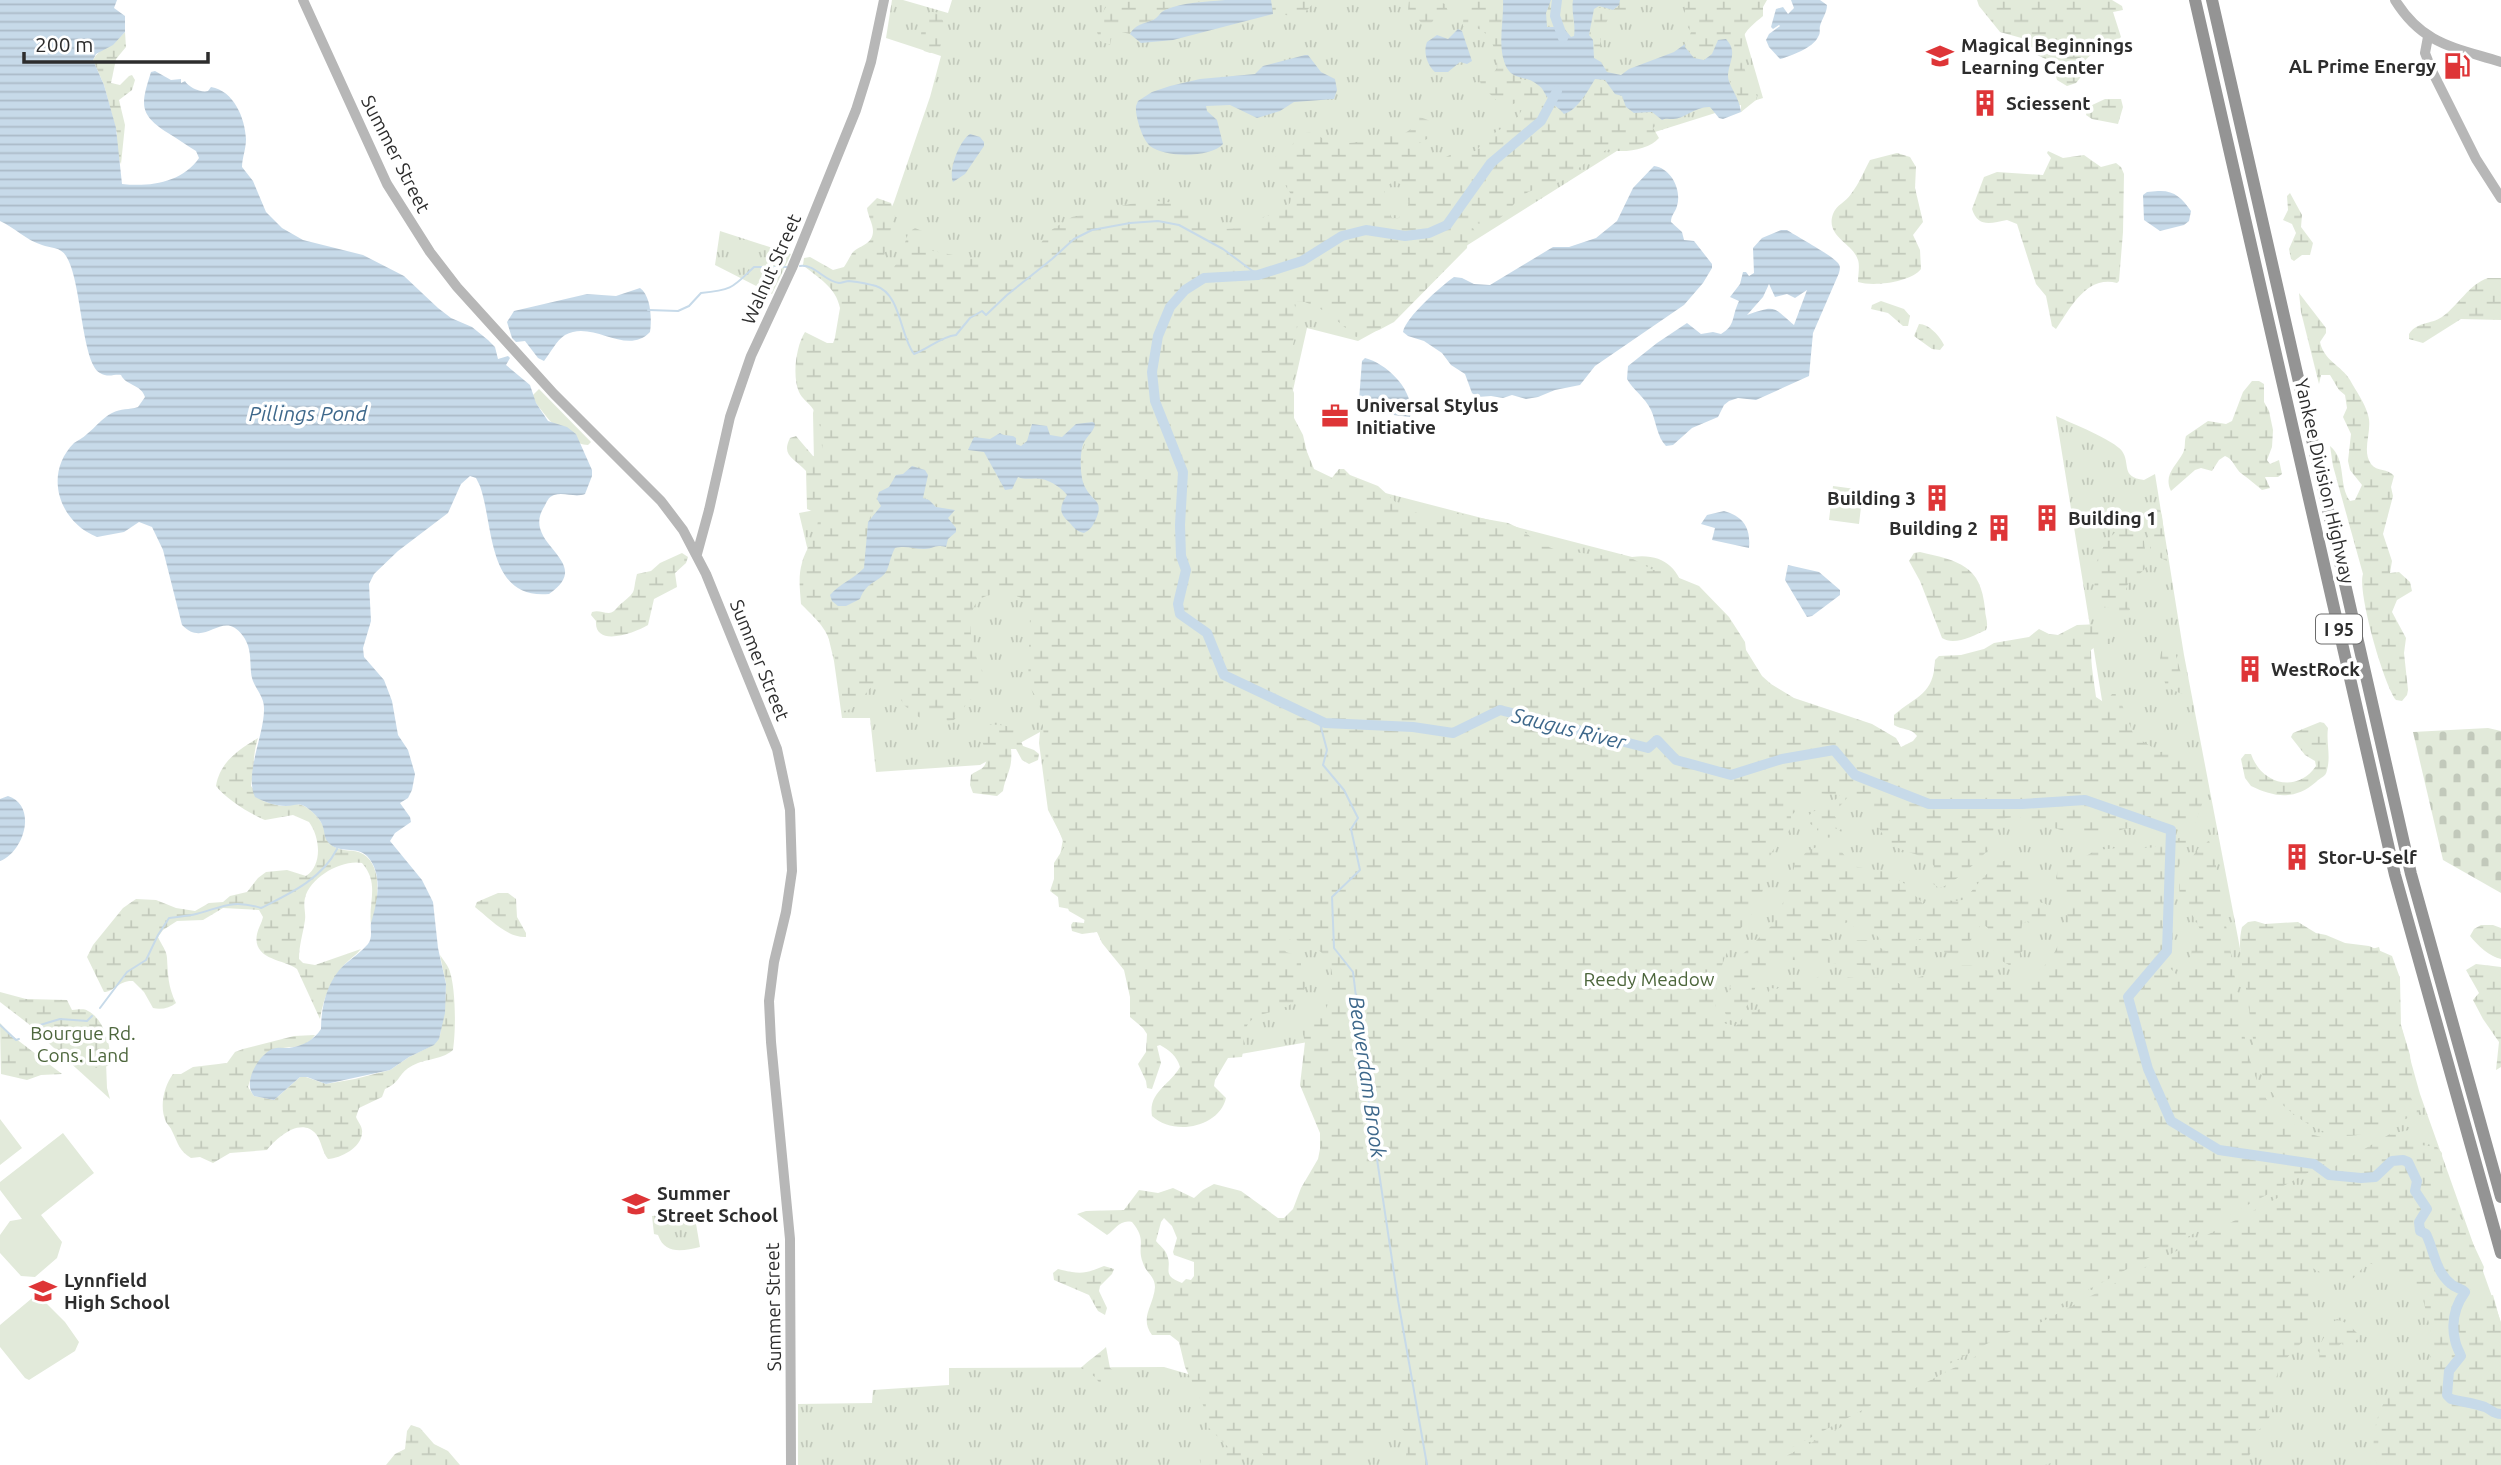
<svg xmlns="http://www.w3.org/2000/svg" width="2501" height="1465" font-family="Ubuntu,sans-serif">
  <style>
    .grass { fill: url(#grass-tufts) }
    .wetland { fill: url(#wetland-marsh); fill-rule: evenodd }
    .cemetery { fill: url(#cemetery-stones) }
    .garden { fill: #e2eada }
    .water { fill: url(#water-rules); fill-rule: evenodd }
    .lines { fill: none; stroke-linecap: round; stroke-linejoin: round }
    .stream { stroke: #c7dae9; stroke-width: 2 }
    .river { stroke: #c7dae9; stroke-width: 10 }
    .secondary { stroke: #b7b7b7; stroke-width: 10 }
    .motorway { stroke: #949494; stroke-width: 12 }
    .labels { text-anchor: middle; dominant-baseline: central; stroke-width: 7; stroke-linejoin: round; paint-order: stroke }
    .shield { fill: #fff; stroke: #6c6c6c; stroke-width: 2 }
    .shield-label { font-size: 18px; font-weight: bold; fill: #2d2d2d }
    .poi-label { font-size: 19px; font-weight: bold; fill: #2d2d2d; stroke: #fff; text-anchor: start }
    .street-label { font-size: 19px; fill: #2d2d2d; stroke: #fff }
    .park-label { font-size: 19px; fill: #4d663c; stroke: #fff }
    .water-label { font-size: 21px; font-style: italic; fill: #3e688b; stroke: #fff }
  </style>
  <defs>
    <pattern id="grass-tufts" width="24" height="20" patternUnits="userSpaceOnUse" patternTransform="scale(1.75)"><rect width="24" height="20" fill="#e2eada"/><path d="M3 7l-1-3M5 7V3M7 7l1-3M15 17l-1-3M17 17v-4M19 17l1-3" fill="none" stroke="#c2c9bb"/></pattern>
    <pattern id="wetland-marsh" width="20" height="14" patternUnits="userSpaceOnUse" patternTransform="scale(1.75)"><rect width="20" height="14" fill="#e2eada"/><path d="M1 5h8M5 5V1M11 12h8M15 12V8" fill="none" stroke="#c2c9bb"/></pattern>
    <pattern id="cemetery-stones" width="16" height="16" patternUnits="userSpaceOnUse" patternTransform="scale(1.75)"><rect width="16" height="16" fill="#e2eada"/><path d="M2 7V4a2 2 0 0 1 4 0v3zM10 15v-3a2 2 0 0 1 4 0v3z" fill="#c2c9bb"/></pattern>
    <pattern id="water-rules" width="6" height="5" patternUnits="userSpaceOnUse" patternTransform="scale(1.75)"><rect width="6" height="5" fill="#c7dae9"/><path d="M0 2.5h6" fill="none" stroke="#abbbc8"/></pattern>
  </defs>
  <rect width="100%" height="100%" fill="#fff"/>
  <path class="grass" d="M 892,0 L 903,0 L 948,13 L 952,0 L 1751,0 L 1736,5 L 1763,98 L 1639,137 L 1447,258 L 1387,325 L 1358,341 L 1307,328 L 1289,408 L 1314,469 L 1339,481 L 1632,557 C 1663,553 1678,567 1686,595 L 1805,723 L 1922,774 L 2106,725 L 2056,416 C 2071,423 2114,440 2122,451 C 2131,464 2120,477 2144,480 L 2155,474 L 2184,655 L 2247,985 L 2379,947 L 2420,1094 L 2501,1322 L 2501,1465 L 798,1465 L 798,1404 L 872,1403 L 873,1390 L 949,1385 L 949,1368 L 1164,1367 L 1188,1374 L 1355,1235 L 1308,1042 L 1201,1061 L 1090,923 L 1069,911 L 1056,878 L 1063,839 L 1048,810 L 1039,743 L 1040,732 L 980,765 L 876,772 L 870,718 L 842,718 L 834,661 L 799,513 L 815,510 L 813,413 L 824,364 L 894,202 L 930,97 L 941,56 L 886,38 Z
    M 720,231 L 791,254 L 772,294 L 715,265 Z
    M 539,389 L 591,442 L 588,445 C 564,444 545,414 531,397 Z
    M 41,1025 L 105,1036 L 107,1088 L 110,1099 L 31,1027 Z
    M 663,1215 L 664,1218 L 691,1215 L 695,1218 L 700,1247 C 683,1251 665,1255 658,1235 L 654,1234 L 652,1216 Z"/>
  <path class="wetland" d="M 1110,0 L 1122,0 L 1125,2 L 1136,0 L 1225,0 C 1205,1 1184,2 1165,10 C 1160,13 1158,18 1153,20 C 1143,24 1135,24 1130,34 L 1113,30 L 1110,45 L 1100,41 L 1095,26 Z
    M 1271,0 L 1316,0 C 1298,22 1298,15 1273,14 Z
    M 1409,0 L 1434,0 L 1445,4 L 1452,21 L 1450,23 L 1443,19 L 1434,20 L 1429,25 L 1423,24 L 1408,11 Z
    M 1464,0 L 1503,0 C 1503,11 1501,20 1501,31 C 1501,40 1504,51 1504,61 L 1520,79 L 1533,81 L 1541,86 L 1547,98 L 1561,112 L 1570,112 L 1586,96 L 1595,79 C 1606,79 1610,84 1615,94 L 1622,96 L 1624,103 L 1639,113 C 1650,112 1654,112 1662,120 L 1653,128 L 1659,138 C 1649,150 1621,154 1607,149 C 1600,155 1592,159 1584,164 C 1575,170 1568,179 1557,183 C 1548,188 1533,188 1525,194 C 1508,206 1502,228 1475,223 L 1472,226 L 1476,234 L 1468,235 L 1467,248 L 1394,322 L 1379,330 L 1356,337 L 1327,312 L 1305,302 L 1294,301 L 1298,324 L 1293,345 L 1296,370 L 1291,385 L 1294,393 L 1294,418 L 1303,435 L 1310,466 L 1322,478 L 1331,479 L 1339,469 L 1344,469 L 1350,475 L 1378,486 L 1402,508 L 1413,513 L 1452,513 L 1508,523 L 1521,529 L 1537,542 L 1556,550 L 1633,559 L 1653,570 L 1662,571 L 1699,586 L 1729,617 L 1745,642 L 1746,650 L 1762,676 L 1771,684 L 1794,698 L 1872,724 L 1896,738 L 1901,747 L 1913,741 L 1917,736 C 1912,728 1901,730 1894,725 L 1894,715 C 1916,696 1934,695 1935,660 L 1939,656 L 1961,655 L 1984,649 L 1994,643 L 2029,637 L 2039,629 L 2049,634 L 2058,635 L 2077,625 L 2101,624 L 2113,627 L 2115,631 L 2111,639 L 2112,644 L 2099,644 L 2091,650 C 2091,666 2094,681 2096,697 L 2105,703 L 2112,694 L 2118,694 L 2134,736 L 2160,752 L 2187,750 L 2189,762 L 2202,772 L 2203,801 L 2196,822 L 2186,824 L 2167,818 L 2154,824 L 2124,829 L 2091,839 L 2018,817 L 2006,818 L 1998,823 C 1995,830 1996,838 1992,845 C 1984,856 1952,886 1939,888 L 1929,881 L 1934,866 C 1923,852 1902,854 1889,842 C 1875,827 1870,802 1847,798 L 1833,814 L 1838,820 L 1835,828 L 1845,834 L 1844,837 L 1817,838 L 1817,828 L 1807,822 L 1806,819 C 1815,806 1831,807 1840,795 L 1813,793 L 1791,816 C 1792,838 1781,835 1772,852 C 1764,868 1766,888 1758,904 C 1751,918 1740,927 1733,940 C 1720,963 1714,991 1716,1018 L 1723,1023 L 1736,1026 L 1747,1013 L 1764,1008 L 1766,1004 L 1765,997 L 1771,988 L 1777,989 L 1788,981 L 1811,981 L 1822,975 L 1843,982 L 1848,977 C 1868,980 1882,974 1900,984 L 1906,979 L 1917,978 L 1954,965 L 1970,965 L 2016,980 L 2029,978 L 2050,961 L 2069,924 L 2064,895 L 2056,878 L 2058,870 L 2067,861 L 2083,858 L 2096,850 L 2140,846 C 2154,853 2172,838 2187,836 L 2189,839 L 2187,845 L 2172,885 L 2165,949 L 2152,960 L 2169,967 L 2182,980 L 2184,981 L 2189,970 L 2193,943 L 2201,934 C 2196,907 2164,900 2188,865 C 2194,855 2197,846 2209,841 L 2214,854 L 2242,1020 L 2247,1051 L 2260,1090 L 2276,1113 L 2307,1133 L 2335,1141 L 2364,1143 L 1759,1465 L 1405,1465 C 1406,1450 1414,1425 1391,1426 C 1386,1426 1385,1426 1381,1430 C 1379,1433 1378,1436 1375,1439 L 1371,1439 L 1366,1446 L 1352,1455 L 1355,1465 L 1351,1465 L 1348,1458 L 1340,1465 L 1264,1465 L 1263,1454 L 1256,1448 C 1239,1463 1222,1465 1201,1465 L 1200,1457 L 1226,1454 L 1230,1449 L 1209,1428 L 1203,1405 L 1185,1367 L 1179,1342 L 1170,1335 L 1152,1335 C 1139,1318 1154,1305 1155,1287 C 1155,1276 1146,1273 1143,1263 C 1136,1246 1148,1241 1132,1222 C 1120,1219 1115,1230 1107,1235 L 1077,1214 L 1086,1211 L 1124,1210 L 1139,1190 L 1158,1193 L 1173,1188 L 1194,1198 L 1203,1190 L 1214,1184 L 1241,1191 L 1278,1218 L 1284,1218 L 1293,1209 L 1301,1188 L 1318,1159 L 1320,1149 L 1320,1133 L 1300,1085 L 1305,1042 L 1300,1023 L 1305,1017 L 1321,1017 L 1324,1014 C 1335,989 1340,959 1310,945 C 1301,941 1292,938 1283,941 L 1282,947 L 1286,952 L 1301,957 L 1301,974 L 1306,985 C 1297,1016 1259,1007 1248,1024 C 1241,1035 1245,1046 1242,1057 L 1228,1058 L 1215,1080 L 1214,1086 L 1226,1098 C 1219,1128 1173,1136 1152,1116 C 1148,1092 1170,1085 1180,1067 C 1177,1056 1169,1050 1160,1045 L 1157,1046 L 1161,1063 L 1152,1089 L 1147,1088 L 1146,1081 L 1138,1064 L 1146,1052 L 1147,1034 L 1143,1028 L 1130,1017 L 1130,997 L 1124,970 L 1102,943 L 1097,932 L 1082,934 L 1072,931 L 1071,925 L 1073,922 L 1084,923 L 1085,917 L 1075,910 L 1059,907 L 1058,897 L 1050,891 L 1054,879 L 1054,863 L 1065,846 L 1050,809 L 1043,726 L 1039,702 L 1028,684 L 1030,617 L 1026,600 C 1011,593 1005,593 990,595 C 964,600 969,636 976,656 C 978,665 985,672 985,681 L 977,696 L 970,700 L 954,720 L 948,721 L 937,718 L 921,718 L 915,715 L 904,705 L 891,682 L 882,680 C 865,685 861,711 842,711 C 839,702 844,689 843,679 C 842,670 837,666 835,659 C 829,630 821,624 801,604 C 800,590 798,576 802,563 C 806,547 817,538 818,519 L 814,512 L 807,509 L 806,471 C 794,458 781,456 790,438 L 796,436 L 813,456 L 820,457 C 826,447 820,420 813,409 C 809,403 802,399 799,392 C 792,376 796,346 805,332 L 827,343 L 834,343 L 840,308 C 836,287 818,278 803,265 L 804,258 L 810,257 L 833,270 L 844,267 C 847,263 850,256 853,252 C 861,245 873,244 873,231 C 873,224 868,216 867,208 L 877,198 L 891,203 L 895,213 L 884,256 L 883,261 L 888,268 L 894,267 C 903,256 903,245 909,232 L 915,228 L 927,233 L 929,247 L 933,251 L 978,260 L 994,267 L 1005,260 L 1015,262 L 1026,260 L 1035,253 L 1048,232 L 1072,217 L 1148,200 L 1185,204 L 1195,219 L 1207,221 L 1224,229 L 1245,228 L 1259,219 L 1285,209 L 1290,203 L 1292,196 L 1270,161 C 1275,155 1283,156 1289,150 C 1293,146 1294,139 1299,136 C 1314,126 1321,140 1333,145 L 1357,142 L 1383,133 L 1405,133 L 1416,126 L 1417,123 L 1407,118 L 1408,116 C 1418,115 1446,122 1431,136 C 1427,140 1420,142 1416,145 L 1425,150 L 1432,160 L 1436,162 L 1452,154 L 1475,151 L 1497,131 L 1515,122 L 1525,104 L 1522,100 L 1511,105 L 1501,105 L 1481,85 L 1480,81 L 1483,75 L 1494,72 L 1497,68 C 1496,45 1489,25 1463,26 ZM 1395,181 L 1405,187 C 1410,199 1411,211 1398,218 L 1392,218 L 1384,203 L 1383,195 L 1388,185 ZM 1035,424 L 1048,427 L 1050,435 L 1061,437 L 1076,424 L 1094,431 C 1081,442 1077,469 1084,485 C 1088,495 1097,498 1099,509 L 1075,529 C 1063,516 1054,514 1067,495 C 1062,489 1051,480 1042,479 C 1033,477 1027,481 1018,476 L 1014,486 L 1005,490 L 984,452 L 968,450 L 999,433 L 1016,438 L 1016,444 L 1021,446 L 1027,441 L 1030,426 ZM 914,466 L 920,469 L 927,485 L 923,498 L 927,499 L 936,507 L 955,510 L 947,518 L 956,528 L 956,532 L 944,547 C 935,544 935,548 926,549 C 915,550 907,545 895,548 L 887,569 L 881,577 L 838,606 L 832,601 L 830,595 C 839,584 854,579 864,568 L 870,517 L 881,506 L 878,501 L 879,492 C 892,484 901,473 914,466 ZM 1164,1218 L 1172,1226 L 1177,1238 L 1173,1252 L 1174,1255 L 1194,1262 L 1194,1276 L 1191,1280 L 1186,1279 L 1182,1283 C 1160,1275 1173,1269 1167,1255 C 1165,1249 1159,1245 1156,1241 L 1161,1222 Z
    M 1551,0 L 1573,0 C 1571,13 1578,25 1572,37 L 1565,29 L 1547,27 L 1546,13 Z
    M 1620,0 L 1631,0 L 1633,11 L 1630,15 L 1608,19 C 1603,29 1598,42 1601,53 L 1612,60 L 1616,69 L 1627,70 C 1621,76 1613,76 1606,71 L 1601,62 L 1594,58 L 1593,40 L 1589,35 L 1596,7 L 1613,10 L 1619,5 Z
    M 1686,0 L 1767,0 L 1763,7 L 1763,16 C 1755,23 1744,30 1742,42 C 1740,58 1747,83 1757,96 L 1756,100 L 1741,112 L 1741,102 L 1728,77 C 1731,61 1735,54 1726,39 L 1718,40 L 1712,54 L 1702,61 L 1694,58 L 1685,47 L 1691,32 L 1684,21 Z
    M 1977,0 L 2112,0 L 2122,6 L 2123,10 L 2113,12 L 2121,37 C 2111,49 2094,48 2084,62 L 2084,73 L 2076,83 L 2067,86 L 2057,80 L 2052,62 L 2035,54 L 2025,39 L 2000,32 L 1979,6 Z
    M 932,12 L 939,14 L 946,26 L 939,51 L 930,53 L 924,51 C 919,43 921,22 926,14 Z
    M 125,32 L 126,47 L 116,59 L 111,83 L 120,85 L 129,76 L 132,75 L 135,80 L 132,90 L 119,100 L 125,125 L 121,164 L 117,155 L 117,134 L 104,85 L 93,60 C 99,48 116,43 125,32 Z
    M 2105,99 L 2121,99 L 2123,107 L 2118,124 L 2092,119 L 2086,115 L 2088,107 Z
    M 2048,151 L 2063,158 L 2084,155 L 2101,167 L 2116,163 L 2121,167 L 2124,174 L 2123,232 L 2119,281 L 2117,283 C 2086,275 2070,309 2056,329 L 2052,326 L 2046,296 L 2036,284 L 2017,224 L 2007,220 C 1991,223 1978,228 1972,209 L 1984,177 L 1997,172 L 2043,175 L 2051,158 L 2047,153 Z
    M 1897,153 L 1910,157 L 1916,167 L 1915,188 L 1923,222 L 1913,235 L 1920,250 L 1921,269 C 1911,282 1874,287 1858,282 C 1858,275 1860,266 1858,260 C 1853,243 1825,237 1833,214 C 1836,205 1846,202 1851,194 C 1859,184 1864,171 1870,160 Z
    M 2290,193 L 2302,215 L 2301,227 L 2313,243 L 2310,255 L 2302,255 L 2294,261 L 2291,259 L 2289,249 L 2296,233 L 2292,224 L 2283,220 L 2288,210 L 2287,196 Z
    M 2488,278 L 2501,278 L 2501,320 L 2461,319 L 2423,343 L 2409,339 L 2409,334 C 2418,321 2430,325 2442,317 C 2458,306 2469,284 2488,278 Z
    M 2299,293 L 2326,328 L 2326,333 L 2320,342 C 2324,361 2341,365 2350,380 C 2356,391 2365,403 2368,415 C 2373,430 2361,450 2371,464 C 2377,472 2388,468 2394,476 L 2391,487 L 2393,496 L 2383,534 L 2392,561 L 2390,573 L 2399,572 L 2410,582 L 2412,591 L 2397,600 L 2392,612 L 2406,638 L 2404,653 L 2408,690 L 2407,695 L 2402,701 L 2396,700 C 2384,685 2357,592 2363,574 L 2333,466 L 2330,446 C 2347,460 2338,485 2350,501 L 2355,500 L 2362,485 L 2350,470 L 2348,461 L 2351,434 L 2343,417 L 2347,408 L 2345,395 L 2339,390 L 2330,375 L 2321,375 L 2319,384 L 2301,312 Z
    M 1881,301 L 1904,309 L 1910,316 L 1908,326 L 1903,326 L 1888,313 L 1871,309 L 1872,305 Z
    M 1919,324 C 1929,324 1940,336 1944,345 L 1940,350 L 1932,349 L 1914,336 Z
    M 2252,381 L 2259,381 L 2264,384 L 2264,402 L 2269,411 L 2273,430 L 2272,447 L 2267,460 L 2270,464 L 2279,460 L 2282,474 L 2278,477 L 2265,477 L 2270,488 L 2262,490 C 2255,484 2249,479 2242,474 C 2234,468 2234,459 2225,456 L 2219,460 L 2212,471 L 2201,468 L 2195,470 L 2171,491 C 2163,475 2176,466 2183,453 C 2186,447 2184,442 2186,436 L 2208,421 L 2226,424 L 2232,421 L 2243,392 Z
    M 2156,508 L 2160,510 L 2162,516 L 2167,561 L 2152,554 C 2147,539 2146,521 2156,508 Z
    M 2123,520 L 2138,520 L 2142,525 L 2147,566 C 2131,587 2120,576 2130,610 L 2121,615 L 2107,607 L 2093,606 L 2096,563 L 2106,541 L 2118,530 Z
    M 1920,552 C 1959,561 1981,565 1985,609 C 1985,617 1989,623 1986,630 C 1973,636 1954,646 1942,638 L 1920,581 L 1909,561 L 1914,553 Z
    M 682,553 L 688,557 L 686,563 L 675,573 L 677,587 L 654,599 L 648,625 C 635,633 594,648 596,621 L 591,615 L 592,612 C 599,610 602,613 609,613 C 616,612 617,606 622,603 C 638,590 632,593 637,574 L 651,571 L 660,563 Z
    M 2165,645 L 2175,653 L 2177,659 L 2185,688 L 2182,694 L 2166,687 C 2163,673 2155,657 2165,645 Z
    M 2320,722 L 2324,723 L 2328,728 C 2326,743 2331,755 2327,770 C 2326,777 2321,777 2316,782 C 2295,800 2276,798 2251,786 L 2245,778 L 2241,759 L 2245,754 L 2251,754 C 2261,784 2297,794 2316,766 L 2315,761 L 2305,755 L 2291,737 L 2293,733 Z
    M 982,725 C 993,725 1012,723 1018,734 C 1020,738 1021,742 1023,746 L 1034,750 L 1039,754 L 1038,760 L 1029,764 L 1022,760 L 1016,749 L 1011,749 C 1013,770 1006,773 1003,791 L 997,796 L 973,793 L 970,785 L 971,775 C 974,772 978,771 981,769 C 996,758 975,739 982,725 Z
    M 258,738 C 253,752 254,770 251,786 L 263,801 C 270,803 278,806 285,806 C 288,806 292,804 295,804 C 305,803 316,814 321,822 C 326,830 325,840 333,846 C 342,853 353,848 363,854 C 384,866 378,907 371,925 C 368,901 380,884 362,863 C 342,859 310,877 305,898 C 303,906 306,913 305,920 C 303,934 299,945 299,959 L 303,963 L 315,965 L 361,949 C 356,955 350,959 344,965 C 331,979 323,1000 320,1019 L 297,969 C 283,959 252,960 257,934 C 258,928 262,923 263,917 L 259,910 L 223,908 L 203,920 L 177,921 L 163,930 L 158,937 C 161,944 167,951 167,958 C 168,975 168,987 176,1003 C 170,1008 161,1010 153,1008 L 144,992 L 133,981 C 119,980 114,992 104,992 L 87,957 L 93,945 L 123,908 L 136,899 L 156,900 L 176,908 L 195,911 L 209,903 L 223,902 L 230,896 L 247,892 L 258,878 L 266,872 L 287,870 L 306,876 C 323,865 320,837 309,822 L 293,815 L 265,820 C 250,814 225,798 216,786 C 220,762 238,750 258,738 Z
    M 1826,844 L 1837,845 L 1852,866 L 1887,872 L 1905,884 L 1923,904 C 1940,894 1948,905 1965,899 C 1980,882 1999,854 2024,857 L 2029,873 L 2037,878 C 2036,887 2025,886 2032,900 L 2046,904 C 2049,914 2048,923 2037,926 L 2027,921 L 2022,924 L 2021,934 L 2029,946 L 2020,953 L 2019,964 L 2009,965 C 1995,959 1988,944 1988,928 L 1984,925 L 1980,926 L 1967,946 L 1957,954 L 1940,952 L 1931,944 L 1921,939 L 1888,945 L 1884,944 L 1873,931 L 1860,932 L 1848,922 L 1820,933 L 1821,936 L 1832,941 L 1866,940 L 1886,951 L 1917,946 L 1926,950 L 1927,957 L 1913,965 L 1898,968 L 1781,959 L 1774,964 L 1771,973 L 1758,980 C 1753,995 1747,1012 1732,1021 L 1725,1013 L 1735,962 L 1772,925 L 1794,880 C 1789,860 1809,848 1826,844 Z
    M 498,893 L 508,893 L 516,899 L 517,917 L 526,933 L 526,937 C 507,938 489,918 475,907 L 477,902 Z
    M 2255,921 L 2265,924 L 2298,922 L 2316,933 L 2326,935 L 2345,943 L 2369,946 L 2392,956 L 2400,978 L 2401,1025 L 2410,1055 L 2412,1076 L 2411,1098 L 2415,1106 L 2421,1108 L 2419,1112 C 2397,1124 2371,1136 2344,1136 C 2315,1135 2275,1105 2264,1079 C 2254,1056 2251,1026 2248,1001 C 2245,977 2236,951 2242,927 L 2248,922 Z
    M 2481,925 L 2493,925 L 2501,928 L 2501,959 C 2490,957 2477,945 2470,936 L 2474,929 Z
    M 440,955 C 443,960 447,964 449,969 C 456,987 456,1031 453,1050 C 440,1061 424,1058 410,1067 C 398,1074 401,1082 385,1089 L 382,1097 L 359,1108 L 356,1117 C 358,1122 363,1127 362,1133 C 361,1148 341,1158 328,1159 C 322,1152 322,1142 316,1134 C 301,1116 276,1138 267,1150 L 230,1153 L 213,1163 L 200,1157 L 191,1158 C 179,1151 178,1143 172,1131 C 171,1128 168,1125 166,1122 C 159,1107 164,1086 173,1074 L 181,1074 L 193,1067 L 227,1063 L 235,1052 L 243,1049 L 294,1036 L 315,1035 C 297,1062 266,1026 248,1087 L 254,1096 L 274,1100 L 300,1077 L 306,1077 L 326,1084 L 355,1079 L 390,1070 L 409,1057 L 433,1045 L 440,1035 L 445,1003 L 446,984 Z
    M 2476,964 L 2501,967 L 2501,1067 L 2496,1070 L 2499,1042 L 2483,1019 L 2473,1000 L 2479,993 L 2466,970 Z
    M 0,992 L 26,999 L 67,1000 L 72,1010 C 78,1010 83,1008 88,1011 C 104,1019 113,1048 109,1065 L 103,1068 L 78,1068 L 43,1035 L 0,1002 Z
    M 0,1023 L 11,1035 L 62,1074 L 41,1075 L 27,1080 L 1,1074 Z
    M 2409,1130 L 2421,1145 L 2437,1147 L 2442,1153 L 2443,1186 L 2453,1198 L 2456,1211 L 2462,1220 L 2484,1267 L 2480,1283 L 2459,1298 L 2452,1312 L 2455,1316 L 2461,1317 L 2474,1308 L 2484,1296 L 2493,1295 L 2501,1324 L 2501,1465 L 2377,1465 L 2373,1455 L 2374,1435 L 2379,1412 L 2386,1399 L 2419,1377 L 2435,1348 L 2421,1291 C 2401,1287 2389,1270 2369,1263 C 2358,1269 2358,1280 2342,1283 L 2312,1268 L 2306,1339 C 2297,1347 2282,1361 2278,1372 C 2269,1400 2281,1417 2252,1435 L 2250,1441 L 2255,1443 L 2245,1465 L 2056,1465 L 2051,1463 L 2045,1465 L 1769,1465 L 2306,1183 L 2390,1134 Z
    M 1104,1266 L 1114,1269 L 1112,1274 L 1100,1286 L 1099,1291 L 1107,1308 L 1105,1315 L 1098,1311 L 1089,1295 L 1054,1280 L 1053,1273 L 1058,1269 C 1079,1274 1083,1275 1104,1266 Z
    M 2337,1319 L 2348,1324 L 2360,1336 L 2349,1349 L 2344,1348 L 2342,1343 C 2333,1349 2330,1358 2329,1368 L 2325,1369 L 2318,1362 L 2320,1353 L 2317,1350 L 2332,1323 Z
    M 1106,1347 L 1110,1368 L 1121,1377 L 1110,1384 L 1101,1385 L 1095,1377 L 1081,1368 C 1083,1365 1101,1352 1106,1347 Z
    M 411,1425 L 420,1428 L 434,1444 L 448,1451 L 460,1465 L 386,1465 L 395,1454 L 405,1449 L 407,1431 Z"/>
  <path class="cemetery" d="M 2488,728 L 2501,731 L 2501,893 L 2443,860 L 2413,732 Z"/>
  <path class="garden" d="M 1833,486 L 1863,490 L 1859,524 L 1829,520 Z
    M 0,1119 L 22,1148 L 0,1165 Z
    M 63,1133 L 94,1173 L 41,1215 L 62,1242 L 57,1258 L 35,1277 L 21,1276 L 0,1253 L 0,1235 L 10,1221 L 22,1219 L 0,1190 L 0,1182 Z
    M 37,1294 L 65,1322 L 79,1342 L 75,1351 L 29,1380 L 25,1378 L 0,1347 L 0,1325 Z"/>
  <path class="water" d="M 0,0 L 117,0 L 114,8 L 125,16 L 125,32 L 113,45 L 96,54 L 93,60 L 104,85 L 116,128 L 122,184 C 149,187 182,183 199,158 L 196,151 C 186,145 178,139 168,133 C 138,114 141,104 151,72 L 155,71 L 171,80 L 181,79 L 181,83 L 185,81 C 188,87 201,93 208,91 L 211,87 C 234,91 245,118 246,139 C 246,149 242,158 242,167 L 253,181 L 266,212 L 282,228 L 303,240 L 363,255 L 404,276 L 438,308 L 451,318 L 472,327 L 488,340 L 495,347 L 498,359 L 508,356 L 510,358 L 506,365 L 530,385 L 536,403 L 548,421 L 567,427 L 576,434 L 592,470 L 592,476 L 585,494 C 575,498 565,492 554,495 C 548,497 547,502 544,507 C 520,545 597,561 549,594 C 487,600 494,526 480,486 L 476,478 L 470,476 L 461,484 L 448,513 L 398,551 L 374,574 L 369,584 L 371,621 L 363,648 L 364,657 L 384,680 L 392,701 L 398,735 L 408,750 L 415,774 L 412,790 L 408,798 L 400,803 L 410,817 L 411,822 L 395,833 L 390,841 L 422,880 L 433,902 L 438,948 L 446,984 L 445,1013 L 439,1039 L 434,1045 L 409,1057 L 390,1070 L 326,1084 L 307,1077 L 300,1077 L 274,1100 L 254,1096 C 242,1083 258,1056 272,1049 C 278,1047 283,1048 289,1048 C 303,1046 314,1040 321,1029 C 321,1007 327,981 344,965 C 352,958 361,952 368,944 C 373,937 370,930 371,923 C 377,903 384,874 367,856 C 356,845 339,855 328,842 C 324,838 325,833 323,827 C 321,819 313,812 306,807 C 298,802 294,806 286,806 C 276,806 264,802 255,797 C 244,774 265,733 264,708 C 264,696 255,689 252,678 C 249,663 253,650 243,636 C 222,607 206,650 182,625 L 163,550 L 152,527 L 139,522 L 124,532 L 97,537 C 59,522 43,474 74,443 C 78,440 83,438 87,434 C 96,427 102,418 112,413 C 121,408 129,410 138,407 L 145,397 C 141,384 126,386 121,375 C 114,374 108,378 100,373 C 81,362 82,280 66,256 C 61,247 50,248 42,245 C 26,240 15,228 0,221 Z
    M 1225,0 L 1271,0 L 1273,14 L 1173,40 L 1141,43 L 1130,34 C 1135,24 1144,24 1153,20 C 1158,18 1159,13 1165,10 C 1184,2 1205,2 1225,0 Z
    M 1503,0 L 1551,0 L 1546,13 L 1547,27 L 1563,27 L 1571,37 L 1574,36 C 1576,24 1571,12 1573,0 L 1620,0 L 1619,5 L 1613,10 L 1599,6 L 1594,9 L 1589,35 L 1593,40 L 1594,58 L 1601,62 L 1607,72 L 1621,75 L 1629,69 L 1674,52 L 1685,44 L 1685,47 L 1694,58 L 1704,60 L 1712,54 L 1718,40 L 1726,39 C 1738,52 1729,61 1728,75 C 1727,84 1740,98 1741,112 L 1723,119 L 1719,118 L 1710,107 C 1696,106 1684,119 1673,119 C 1669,119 1665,118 1662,120 L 1652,112 L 1634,113 L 1626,107 L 1622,96 L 1615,94 L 1605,80 L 1595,79 C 1589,89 1578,110 1564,114 C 1559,108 1552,104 1548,98 C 1544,93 1543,88 1538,85 C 1525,74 1510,82 1504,61 C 1498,43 1504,19 1503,0 Z
    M 1791,0 L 1820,0 L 1827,5 C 1827,13 1822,18 1820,26 C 1819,31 1821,32 1818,37 C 1813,48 1791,56 1780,59 L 1769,47 L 1766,40 L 1769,34 L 1780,26 L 1779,25 L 1773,29 L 1771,27 L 1776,9 L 1783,7 L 1788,14 L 1794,8 Z
    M 1458,29 L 1462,31 L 1472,61 L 1467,64 L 1460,62 L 1448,72 L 1435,72 C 1427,65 1423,52 1427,42 L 1437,35 L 1448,39 Z
    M 1305,55 L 1308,55 L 1321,72 L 1335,79 L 1337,90 L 1334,99 L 1294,102 L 1280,111 L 1257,118 L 1230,105 L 1206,106 L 1207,111 L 1217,120 L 1223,144 C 1211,158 1165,158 1150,146 C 1142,139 1135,116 1136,106 L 1138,101 L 1152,92 L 1170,86 L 1200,79 L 1255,74 L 1263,66 Z
    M 970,134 L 980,137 L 984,142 L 984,146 L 965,174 L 953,182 C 948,171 959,141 970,134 Z
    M 1654,166 C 1671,168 1682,190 1677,206 C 1675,213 1671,215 1671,222 L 1682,232 L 1684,240 L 1694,241 L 1712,264 L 1712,268 L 1703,283 L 1684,305 L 1595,366 L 1580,385 L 1555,390 L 1538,397 L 1526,399 L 1512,395 L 1503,398 L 1491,396 L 1477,397 L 1472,393 L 1465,374 L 1451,365 L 1442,353 L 1424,341 L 1408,336 L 1403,332 C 1406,317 1440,287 1454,277 L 1462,278 L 1474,284 L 1490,285 L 1553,247 L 1569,247 L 1596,238 L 1617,221 L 1633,188 Z
    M 2158,191 C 2174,190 2182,198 2191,211 L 2189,221 L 2184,225 L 2160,231 L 2144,220 L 2143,195 L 2147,192 Z
    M 1781,230 L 1787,230 C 1796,236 1831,255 1837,262 C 1841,266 1840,268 1839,273 L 1813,333 L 1809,376 L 1756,400 L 1738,398 L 1729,401 L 1724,405 L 1718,417 L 1692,428 L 1673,445 L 1666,446 C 1657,437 1656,421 1651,410 C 1645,397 1633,390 1627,379 L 1628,366 L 1657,343 L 1687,323 L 1701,334 L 1713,332 L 1721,334 C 1736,325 1731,318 1739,301 L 1730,297 L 1740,284 L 1743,272 L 1746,272 L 1749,276 L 1754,273 L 1753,248 L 1762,238 ZM 1769,284 L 1775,297 L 1787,294 L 1795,298 L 1807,290 L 1794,325 C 1772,306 1776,305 1747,315 L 1763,297 Z
    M 640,288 C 651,296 652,319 650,332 C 626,357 593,319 565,335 C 556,341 551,352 544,361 L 538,358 L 525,341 L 516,342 L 512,338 L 507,322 L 514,311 L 587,294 L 616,296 Z
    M 1365,358 C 1388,364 1416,392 1410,417 L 1370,412 L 1359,400 L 1362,361 Z
    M 1093,422 L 1095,424 C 1094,433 1084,437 1082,448 C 1080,458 1080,478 1085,487 C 1093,503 1105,500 1095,521 C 1092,527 1090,530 1084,533 C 1076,531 1074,528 1069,522 C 1059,513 1059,507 1067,495 C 1063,489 1051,481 1042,479 C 1033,477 1027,481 1018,477 L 1012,489 L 1005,490 L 984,452 L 968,450 L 974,437 L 990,439 L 1000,433 C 1005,437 1012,434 1016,438 L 1016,444 L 1021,446 L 1027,441 L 1032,424 L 1047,426 L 1050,435 L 1062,437 L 1076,424 Z
    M 912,466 L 925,470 L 928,475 L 923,498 L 929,500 L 936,507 L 955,510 L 948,518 L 956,528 L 956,532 L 948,539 L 946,547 C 933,544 935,549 924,549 C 913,549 906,545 895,548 C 891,555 890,563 887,570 C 881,582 867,580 860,599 L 846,606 L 838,606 L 832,601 L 830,595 C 839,584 854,579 864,568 L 868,522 L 881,506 L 877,499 L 879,492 L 889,487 L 896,475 L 903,474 Z
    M 1724,511 C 1743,516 1751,528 1749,548 L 1712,540 L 1715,528 L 1701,524 L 1707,515 Z
    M 1788,565 L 1819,572 L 1840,590 L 1840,595 L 1812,616 L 1807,617 L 1785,580 Z
    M 8,796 C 38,806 24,852 0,861 L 0,799 Z"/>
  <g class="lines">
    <path class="stream" d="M 800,266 C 815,264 824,281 839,283 C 842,283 846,281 849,281 C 857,282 869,284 876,286 C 901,294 900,336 914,354 C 930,348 940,337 956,335 L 970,318 L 982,311 L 986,315 L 1007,295 L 1052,259 L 1074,239 L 1092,230 L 1130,223 L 1158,221 L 1179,225 L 1223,249 L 1258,275
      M 648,310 L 678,311 L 689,306 L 701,293 C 733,290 733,287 754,267 L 787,267
      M 1319,720 L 1327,750 L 1323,765 L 1344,790 L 1358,818 L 1351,829 L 1360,870 L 1332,897 L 1334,948 L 1353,972 L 1370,1112 L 1398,1300 L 1427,1465
      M 100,1008 L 127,972 L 146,960 L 158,935 L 169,918 C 178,917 188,916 196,914 C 223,907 232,899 261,908 C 289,894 322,879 337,849
      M 0,1025 L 16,1040 L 19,1039
      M 30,1028 L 60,1019 L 87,1021 L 92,1016"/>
    <path class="river" d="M 1557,0 L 1555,16 L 1563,38
      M 1557,91 L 1541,121 L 1491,163 L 1447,225 L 1429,233 L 1405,236 L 1366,230 L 1342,236 L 1302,261 L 1258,275 L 1204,278 L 1185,290 L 1170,307 L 1158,336 L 1152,372 L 1155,401 L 1183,472 L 1180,525 L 1181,556 L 1186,570 L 1178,604 L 1180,614 L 1207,633 L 1224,675 L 1325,723 L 1413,727 L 1453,733 L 1500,710 L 1648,748 L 1657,740 L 1676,760 L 1731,775 L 1782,759 L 1834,750 L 1855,775 L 1929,804 L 2022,804 L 2085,800 L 2171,830 L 2167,951 L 2128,997 L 2148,1069 L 2171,1121 L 2219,1150 L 2314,1164 L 2329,1175 L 2361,1178 L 2375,1177 L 2392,1161 L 2403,1160 L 2408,1162 L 2417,1181 L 2415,1191 L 2427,1209 L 2419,1222 L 2420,1231 L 2426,1234 C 2434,1250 2435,1271 2451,1284 C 2455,1288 2461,1288 2465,1292 C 2455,1306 2451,1323 2455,1340 C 2456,1346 2459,1351 2461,1356 L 2449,1371 L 2447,1395 L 2451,1399 C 2462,1402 2474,1403 2485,1407 C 2492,1410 2493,1414 2501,1414"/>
    <path class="secondary" d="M 303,0 L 387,184 L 430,252 L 457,287 L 554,394 L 661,501 L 683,530 L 706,574 L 777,749 L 790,810 L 792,871 L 786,912 L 774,962 L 769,1001 L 771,1042 L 790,1239 L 791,1465
      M 2395,0 C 2423,45 2454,47 2501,62
      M 2428,37 L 2425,53 L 2432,71 L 2476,159 L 2501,198
      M 697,554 L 709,510 L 730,417 L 751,356 L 792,268 L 856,110 L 871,62 L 884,0"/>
    <path class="motorway" d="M 2195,0 L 2395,875 L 2501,1253
      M 2212,0 L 2411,874 L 2501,1197"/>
  </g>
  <defs>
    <symbol id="school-bare" viewBox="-9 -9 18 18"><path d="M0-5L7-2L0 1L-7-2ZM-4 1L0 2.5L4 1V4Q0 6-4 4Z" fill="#de3537" stroke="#fff" stroke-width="2.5" paint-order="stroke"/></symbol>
    <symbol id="fuel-bare" viewBox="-9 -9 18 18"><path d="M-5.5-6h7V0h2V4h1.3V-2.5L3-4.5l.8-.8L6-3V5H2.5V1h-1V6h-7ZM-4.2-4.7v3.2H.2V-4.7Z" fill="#de3537" stroke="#fff" stroke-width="2.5" paint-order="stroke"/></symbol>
    <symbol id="building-bare" viewBox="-9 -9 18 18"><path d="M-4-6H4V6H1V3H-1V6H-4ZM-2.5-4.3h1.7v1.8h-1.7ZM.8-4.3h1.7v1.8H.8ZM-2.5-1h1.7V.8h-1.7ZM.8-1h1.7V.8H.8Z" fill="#de3537" stroke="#fff" stroke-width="2.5" paint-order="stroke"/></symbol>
    <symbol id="office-bare" viewBox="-9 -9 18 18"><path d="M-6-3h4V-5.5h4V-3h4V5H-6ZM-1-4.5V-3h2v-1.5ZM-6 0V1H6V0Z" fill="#de3537" stroke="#fff" stroke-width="2.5" paint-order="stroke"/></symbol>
  </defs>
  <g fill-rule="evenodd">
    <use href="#school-bare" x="1921" y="37" width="38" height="38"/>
    <use href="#fuel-bare" x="2438" y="47" width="38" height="38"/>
    <use href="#building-bare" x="1966" y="84" width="38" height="38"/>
    <use href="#office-bare" x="1316" y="397" width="38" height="38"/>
    <use href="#building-bare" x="1918" y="479" width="38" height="38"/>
    <use href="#building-bare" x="2028" y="499" width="38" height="38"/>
    <use href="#building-bare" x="1980" y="509" width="38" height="38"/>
    <use href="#building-bare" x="2231" y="650" width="38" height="38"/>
    <use href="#building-bare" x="2278" y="838" width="38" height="38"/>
    <use href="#school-bare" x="617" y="1185" width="38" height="38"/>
    <use href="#school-bare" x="24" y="1272" width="38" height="38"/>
  </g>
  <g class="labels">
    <rect class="shield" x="2316" y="614.5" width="46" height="29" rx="5"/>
    <g class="shield-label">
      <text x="2339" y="629">I 95</text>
    </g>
    <g class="poi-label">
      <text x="1961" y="45">Magical Beginnings<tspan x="1961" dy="22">Learning Center</tspan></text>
      <text x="2436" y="66" text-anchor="end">AL Prime Energy</text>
      <text x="2006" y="103">Sciessent</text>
      <text x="1356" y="405">Universal Stylus<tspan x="1356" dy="22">Initiative</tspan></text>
      <text x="1916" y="498" text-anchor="end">Building 3</text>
      <text x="2068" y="518">Building 1</text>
      <text x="1978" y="528" text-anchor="end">Building 2</text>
      <text x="2271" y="669">WestRock</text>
      <text x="2318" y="857">Stor-U-Self</text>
      <text x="657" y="1193">Summer<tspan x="657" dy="22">Street School</tspan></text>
      <text x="64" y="1280">Lynnfield<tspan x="64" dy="22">High School</tspan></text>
    </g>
    <g class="street-label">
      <text transform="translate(396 154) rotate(63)">Summer Street</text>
      <text transform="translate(771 269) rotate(-66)">Walnut Street</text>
      <text transform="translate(2325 481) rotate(77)">Yankee Division Highway</text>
      <text transform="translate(760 660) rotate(68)">Summer Street</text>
      <text transform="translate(773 1307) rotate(-91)">Summer Street</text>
    </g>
    <g class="park-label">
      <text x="1649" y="979">Reedy Meadow</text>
      <text x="83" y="1033">Bourgue Rd.<tspan x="83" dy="22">Cons. Land</tspan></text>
    </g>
    <g class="water-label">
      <text x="308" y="413">Pillings Pond</text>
      <text transform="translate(1569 728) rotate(14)">Saugus River</text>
      <text transform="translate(1368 1077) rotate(82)">Beaverdam Brook</text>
    </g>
  </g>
  <path d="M24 52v10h184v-10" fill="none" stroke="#2d2d2d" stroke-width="3.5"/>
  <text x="35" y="52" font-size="21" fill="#2d2d2d" stroke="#ffffff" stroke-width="5" paint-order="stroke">200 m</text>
</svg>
